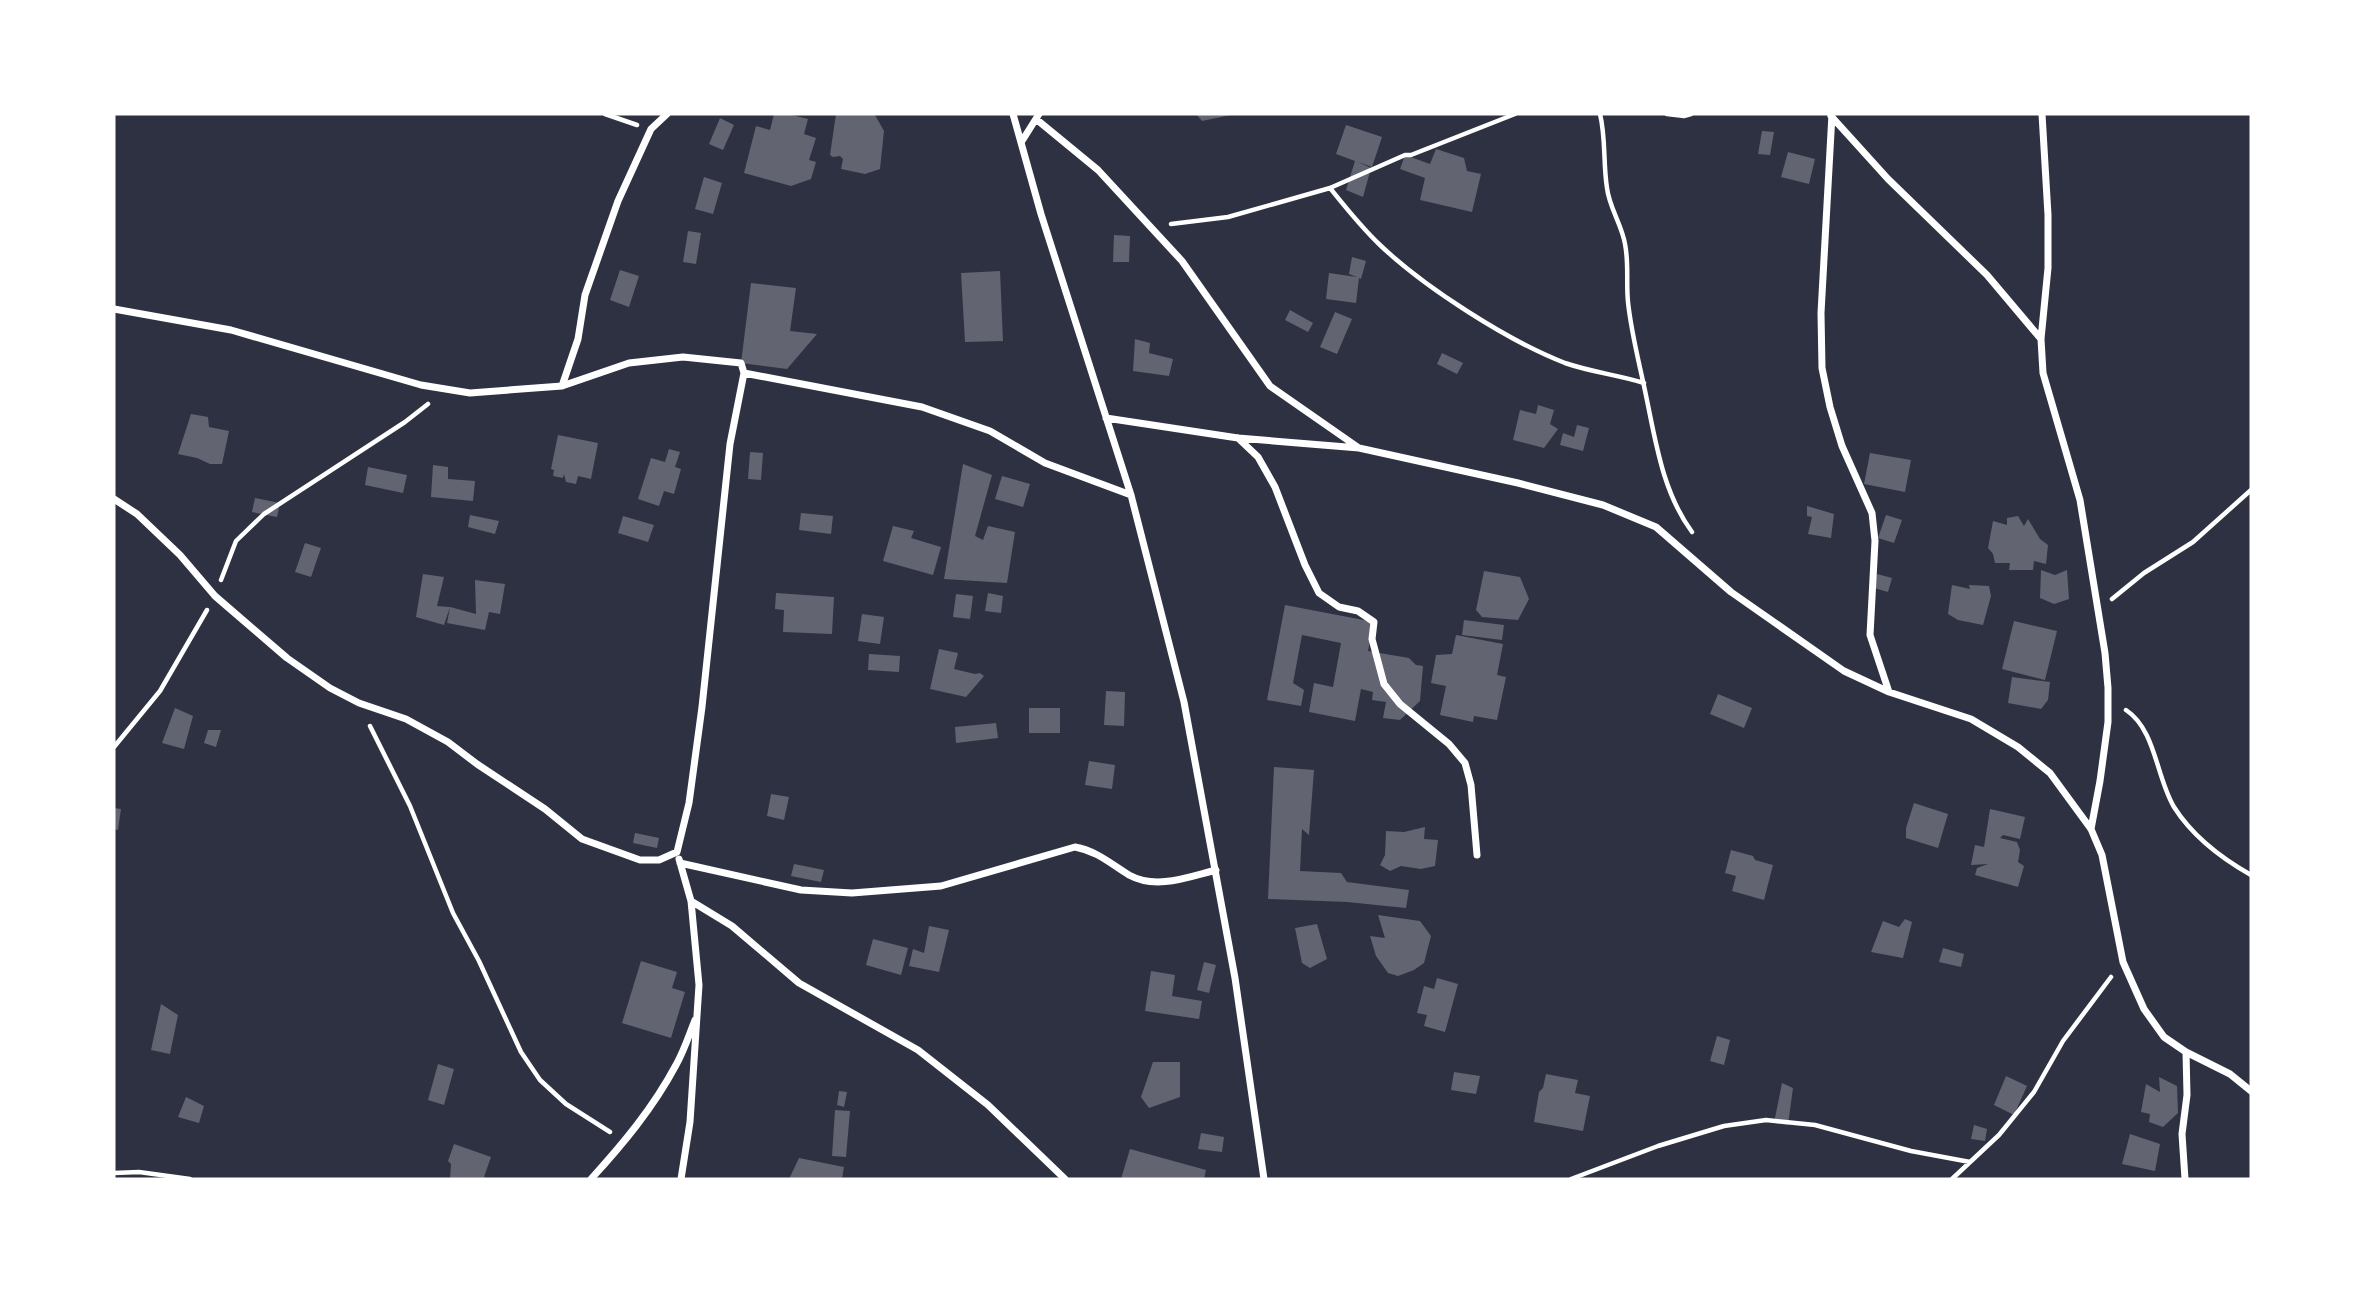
<svg xmlns="http://www.w3.org/2000/svg" width="2365" height="1293" font-family="'Times New Roman',serif">
  <style>
    .building { fill: #626471 }
    .lines { fill: none; stroke-linecap: round; stroke-linejoin: round }
    .path { stroke: #fff; stroke-width: 4.5 }
    .minor { stroke: #fff; stroke-width: 7 }
  </style>
  <rect width="100%" height="100%" fill="#2d3142"/>
  <path class="building" d="M 774,114 L 788,114 L 808,119 L 804,134 L 816,138 L 809,160 L 816,162 L 811,179 L 791,186 L 744,173 L 756,126 L 770,130 Z
    M 836,114 L 875,115 L 884,131 L 880,169 L 865,174 L 841,169 L 843,159 L 840,156 L 833,157 L 830,155 Z
    M 1196,114 L 1231,114 L 1231,115 L 1202,121 Z
    M 720,118 L 734,125 L 723,150 L 709,144 Z
    M 1346,125 L 1382,137 L 1372,167 L 1358,162 L 1371,168 L 1363,197 L 1346,190 L 1355,161 L 1336,154 Z
    M 1762,131 L 1774,132 L 1770,155 L 1758,154 Z
    M 1436,149 L 1464,158 L 1467,171 L 1481,174 L 1472,212 L 1420,200 L 1425,178 L 1400,169 L 1405,155 L 1430,164 Z
    M 1788,152 L 1815,159 L 1809,184 L 1781,177 Z
    M 704,177 L 722,183 L 713,214 L 695,209 Z
    M 688,231 L 701,233 L 696,264 L 683,262 Z
    M 1114,235 L 1130,236 L 1129,262 L 1113,262 Z
    M 1352,257 L 1366,261 L 1361,279 L 1359,278 L 1356,303 L 1326,299 L 1329,273 L 1357,277 L 1349,274 Z
    M 620,270 L 639,276 L 629,307 L 610,300 Z
    M 1000,271 L 1003,341 L 965,342 L 961,273 Z
    M 751,283 L 796,288 L 790,331 L 817,334 L 787,369 L 741,363 Z
    M 1290,310 L 1313,323 L 1308,332 L 1285,320 Z
    M 1335,312 L 1352,319 L 1337,354 L 1320,347 Z
    M 1135,339 L 1150,343 L 1149,353 L 1173,359 L 1169,376 L 1133,371 Z
    M 1442,353 L 1463,363 L 1457,374 L 1437,364 Z
    M 1538,405 L 1554,410 L 1550,424 L 1558,429 L 1544,448 L 1513,440 L 1520,410 L 1536,414 Z
    M 191,414 L 208,417 L 209,427 L 229,431 L 222,464 L 210,464 L 197,458 L 178,454 Z
    M 1577,425 L 1589,428 L 1583,451 L 1560,445 L 1563,433 L 1574,437 Z
    M 558,435 L 598,443 L 591,479 L 578,476 L 576,484 L 566,482 L 564,474 L 563,478 L 553,476 L 554,470 L 551,469 Z
    M 669,449 L 680,452 L 675,467 L 681,469 L 674,494 L 664,491 L 659,506 L 638,499 L 651,458 L 665,462 Z
    M 750,452 L 763,453 L 761,480 L 748,479 Z
    M 1870,453 L 1911,460 L 1905,492 L 1864,484 Z
    M 963,464 L 992,475 L 975,536 L 983,540 L 988,526 L 1015,532 L 1007,583 L 944,579 Z
    M 433,465 L 448,467 L 448,479 L 475,481 L 473,501 L 431,497 Z
    M 368,467 L 407,475 L 403,493 L 365,485 Z
    M 1002,476 L 1030,484 L 1023,507 L 995,499 Z
    M 255,498 L 280,503 L 277,517 L 252,512 Z
    M 1807,506 L 1834,514 L 1831,538 L 1808,534 L 1812,517 L 1807,516 Z
    M 801,513 L 833,516 L 831,534 L 799,530 Z
    M 470,515 L 499,521 L 495,534 L 468,527 Z
    M 1886,515 L 1902,520 L 1894,543 L 1878,538 Z
    M 623,516 L 654,525 L 648,542 L 618,533 Z
    M 2018,516 L 2024,526 L 2028,519 L 2040,539 L 2048,545 L 2046,564 L 2034,561 L 2033,570 L 2009,570 L 2010,563 L 1995,563 L 1993,554 L 1988,548 L 1993,521 L 2007,525 L 2007,518 Z
    M 893,526 L 914,531 L 911,538 L 941,547 L 933,575 L 883,561 Z
    M 305,543 L 321,548 L 311,577 L 295,572 Z
    M 2041,570 L 2055,575 L 2067,570 L 2069,599 L 2054,604 L 2040,598 Z
    M 1484,571 L 1520,577 L 1529,599 L 1518,620 L 1482,617 L 1476,610 Z
    M 423,574 L 444,577 L 437,606 L 450,607 L 476,614 L 475,580 L 505,584 L 500,614 L 489,612 L 485,630 L 447,623 L 450,607 L 444,625 L 416,617 Z
    M 1877,574 L 1892,578 L 1888,592 L 1874,588 Z
    M 1952,585 L 1970,589 L 1969,585 L 1989,586 L 1991,596 L 1983,625 L 1958,620 L 1948,614 Z
    M 776,593 L 834,597 L 832,634 L 783,632 L 784,610 L 775,609 Z
    M 988,593 L 1003,596 L 1001,613 L 985,611 Z
    M 956,594 L 973,596 L 970,619 L 953,617 Z
    M 1285,605 L 1374,622 L 1368,651 L 1409,658 L 1416,665 L 1423,666 L 1420,701 L 1400,720 L 1383,718 L 1386,702 L 1372,700 L 1373,692 L 1361,689 L 1355,721 L 1309,712 L 1314,683 L 1333,687 L 1341,643 L 1302,635 L 1293,683 L 1304,690 L 1301,706 L 1267,700 Z
    M 862,614 L 884,617 L 880,644 L 858,641 Z
    M 1464,620 L 1504,625 L 1502,640 L 1462,635 Z
    M 2014,621 L 2057,631 L 2045,680 L 2002,669 Z
    M 1456,635 L 1503,644 L 1497,675 L 1506,677 L 1497,720 L 1474,716 L 1473,722 L 1440,715 L 1446,686 L 1431,683 L 1436,655 L 1452,654 Z
    M 939,649 L 958,653 L 954,669 L 975,674 L 980,673 L 984,676 L 966,697 L 930,689 Z
    M 869,654 L 900,656 L 899,672 L 868,670 Z
    M 2012,677 L 2050,682 L 2048,700 L 2041,709 L 2008,703 Z
    M 1106,691 L 1125,692 L 1124,726 L 1104,725 Z
    M 1718,694 L 1752,708 L 1744,728 L 1710,714 Z
    M 175,708 L 193,716 L 184,749 L 162,743 Z
    M 1029,708 L 1060,708 L 1060,733 L 1029,733 Z
    M 996,723 L 998,738 L 956,743 L 955,727 Z
    M 208,730 L 221,730 L 216,747 L 204,743 Z
    M 1089,761 L 1115,765 L 1112,789 L 1085,785 Z
    M 1274,767 L 1314,770 L 1309,835 L 1302,829 L 1300,871 L 1341,873 L 1347,882 L 1409,890 L 1406,908 L 1347,902 L 1268,899 Z
    M 771,794 L 789,797 L 784,820 L 767,816 Z
    M 1914,803 L 1948,814 L 1938,848 L 1906,838 L 1906,828 Z
    M 114,808 L 121,809 L 118,830 L 114,829 Z
    M 1990,809 L 2025,817 L 2020,839 L 2003,835 L 2000,838 L 2017,842 L 2020,850 L 2018,862 L 2024,866 L 2018,887 L 1975,875 L 1977,868 L 1988,864 L 1971,865 L 1975,845 L 1984,847 Z
    M 1425,827 L 1424,839 L 1438,840 L 1435,866 L 1421,869 L 1401,866 L 1390,871 L 1380,865 L 1385,855 L 1386,831 L 1404,832 Z
    M 635,833 L 659,838 L 657,848 L 633,843 Z
    M 1731,850 L 1753,856 L 1755,860 L 1773,865 L 1764,900 L 1732,891 L 1736,876 L 1725,873 Z
    M 794,864 L 824,870 L 821,882 L 791,876 Z
    M 1378,915 L 1420,921 L 1431,936 L 1424,963 L 1414,970 L 1398,976 L 1388,973 L 1376,956 L 1370,936 L 1385,938 Z
    M 1905,919 L 1912,922 L 1903,958 L 1871,952 L 1883,921 L 1899,927 Z
    M 1317,924 L 1327,959 L 1310,968 L 1302,963 L 1295,928 Z
    M 929,926 L 949,930 L 939,972 L 909,966 L 913,949 L 924,953 Z
    M 873,939 L 908,948 L 901,975 L 866,965 Z
    M 1943,948 L 1964,954 L 1961,967 L 1939,962 Z
    M 641,961 L 677,972 L 672,988 L 685,992 L 671,1038 L 622,1023 Z
    M 1204,962 L 1216,965 L 1209,993 L 1197,990 Z
    M 1151,971 L 1175,975 L 1172,996 L 1202,1001 L 1199,1019 L 1145,1011 Z
    M 1437,978 L 1458,984 L 1445,1032 L 1424,1026 L 1427,1015 L 1417,1013 L 1424,986 L 1434,989 Z
    M 161,1004 L 178,1015 L 170,1054 L 151,1050 Z
    M 1717,1036 L 1730,1040 L 1724,1065 L 1710,1061 Z
    M 1153,1062 L 1180,1062 L 1180,1097 L 1149,1108 L 1141,1097 Z
    M 438,1064 L 454,1069 L 444,1105 L 428,1100 Z
    M 1454,1072 L 1480,1076 L 1476,1094 L 1451,1090 Z
    M 1546,1074 L 1578,1080 L 1575,1093 L 1590,1096 L 1583,1131 L 1534,1122 L 1539,1092 L 1543,1088 Z
    M 2006,1076 L 2027,1086 L 2014,1115 L 1994,1105 Z
    M 2159,1077 L 2177,1086 L 2178,1113 L 2163,1127 L 2149,1122 L 2150,1114 L 2141,1112 L 2146,1084 L 2160,1092 Z
    M 1782,1083 L 1793,1088 L 1788,1125 L 1774,1123 Z
    M 839,1091 L 847,1092 L 844,1107 L 837,1105 Z
    M 186,1097 L 204,1106 L 199,1123 L 178,1117 Z
    M 835,1110 L 850,1111 L 846,1157 L 832,1156 Z
    M 1974,1125 L 1987,1129 L 1985,1141 L 1971,1139 Z
    M 1201,1133 L 1224,1137 L 1222,1152 L 1198,1149 Z
    M 2130,1134 L 2160,1144 L 2155,1171 L 2122,1164 Z
    M 454,1144 L 491,1157 L 484,1177 L 489,1179 L 450,1179 L 451,1164 L 448,1161 Z
    M 1130,1149 L 1206,1170 L 1204,1179 L 1121,1179 Z
    M 799,1158 L 844,1167 L 842,1179 L 789,1179 Z"/>
  <g class="lines">
    <path class="path" d="M 605,114 L 637,125
      M 1600,114 C 1606,138 1603,163 1607,188 C 1609,207 1622,225 1625,244 C 1629,263 1626,283 1628,302 C 1631,331 1638,358 1644,386 C 1655,436 1661,490 1692,532
      M 1667,114 L 1684,116 L 1691,114
      M 1330,188 C 1346,208 1361,227 1380,245 C 1424,287 1508,341 1565,363 C 1591,372 1618,375 1644,383
      M 1171,224 L 1228,217 L 1330,188 L 1405,155 L 1411,155 L 1515,114
      M 221,580 L 236,541 L 264,514 L 405,422 L 428,404
      M 2112,599 L 2144,573 L 2193,542 L 2251,490
      M 2126,710 C 2156,730 2156,777 2174,807 C 2193,837 2221,858 2251,875
      M 370,726 L 410,806 L 453,913 L 479,961 L 521,1052 L 540,1080 L 566,1104 L 610,1132
      M 114,747 L 160,691 L 207,610
      M 114,1173 L 139,1172 L 190,1179
      M 1571,1179 L 1658,1146 L 1724,1126 L 1766,1120 L 1815,1125 L 1911,1151 L 1970,1162
      M 1952,1179 L 1999,1135 L 2034,1092 L 2063,1041 L 2111,977"/>
    <path class="minor" d="M 1013,114 L 1041,214 L 1131,495 L 1184,702 L 1235,978 L 1264,1179
      M 1832,114 L 1821,313 L 1822,368 L 1830,407 L 1842,446 L 1872,513 L 1875,541 L 1870,635 L 1889,692
      M 2042,114 L 2048,215 L 2048,268 L 2041,339 L 2043,373 L 2080,500 L 2105,653 L 2108,688 L 2108,722 L 2100,781 L 2091,829
      M 1831,116 L 1888,179 L 1987,275 L 2041,339
      M 1036,119 L 1098,170 L 1182,261 L 1270,386 L 1359,448
      M 1022,141 L 1039,114
      M 114,309 L 231,330 L 421,385 L 470,393 L 562,386 L 629,363 L 683,357 L 741,363 L 744,373 L 922,407 L 990,431 L 1045,463 L 1131,495
      M 562,386 L 578,339 L 585,295 L 618,201 L 651,129 L 667,114
      M 1106,418 L 1238,438 L 1359,448 L 1518,483 L 1603,505 L 1656,527 L 1731,592 L 1844,671 L 1889,692 L 1971,719 L 2018,747 L 2050,773 L 2091,829 L 2102,855 L 2123,962 L 2144,1009 L 2164,1037 L 2186,1052 L 2230,1074 L 2251,1091
      M 1238,438 L 1258,457 L 1275,487 L 1305,565 L 1319,593 L 1339,607 L 1358,611 L 1374,622 L 1372,639 L 1384,684 L 1400,704 L 1449,744 L 1465,763 L 1471,785 L 1477,855
      M 114,499 L 137,514 L 180,555 L 215,596 L 287,658 L 330,688 L 359,703 L 406,719 L 448,742 L 477,764 L 545,809 L 582,839 L 640,860 L 659,860 L 677,852 L 689,803 L 702,707 L 730,444 L 744,373
      M 679,859 L 691,901 L 699,985 L 690,1122 L 681,1179
      M 680,863 L 801,890 L 852,893 L 941,886 L 1075,847 C 1097,851 1111,864 1129,875 C 1156,890 1188,877 1216,870
      M 691,901 L 732,926 L 799,983 L 918,1050 L 988,1105 L 1065,1179
      M 591,1179 C 623,1144 653,1108 676,1065 C 684,1051 689,1035 695,1020
      M 2185,1179 L 2182,1134 L 2187,1095 L 2186,1052"/>
  </g>
  <rect width="2365" height="1293" fill="none" stroke="#ffffff" stroke-width="231"/>
</svg>
